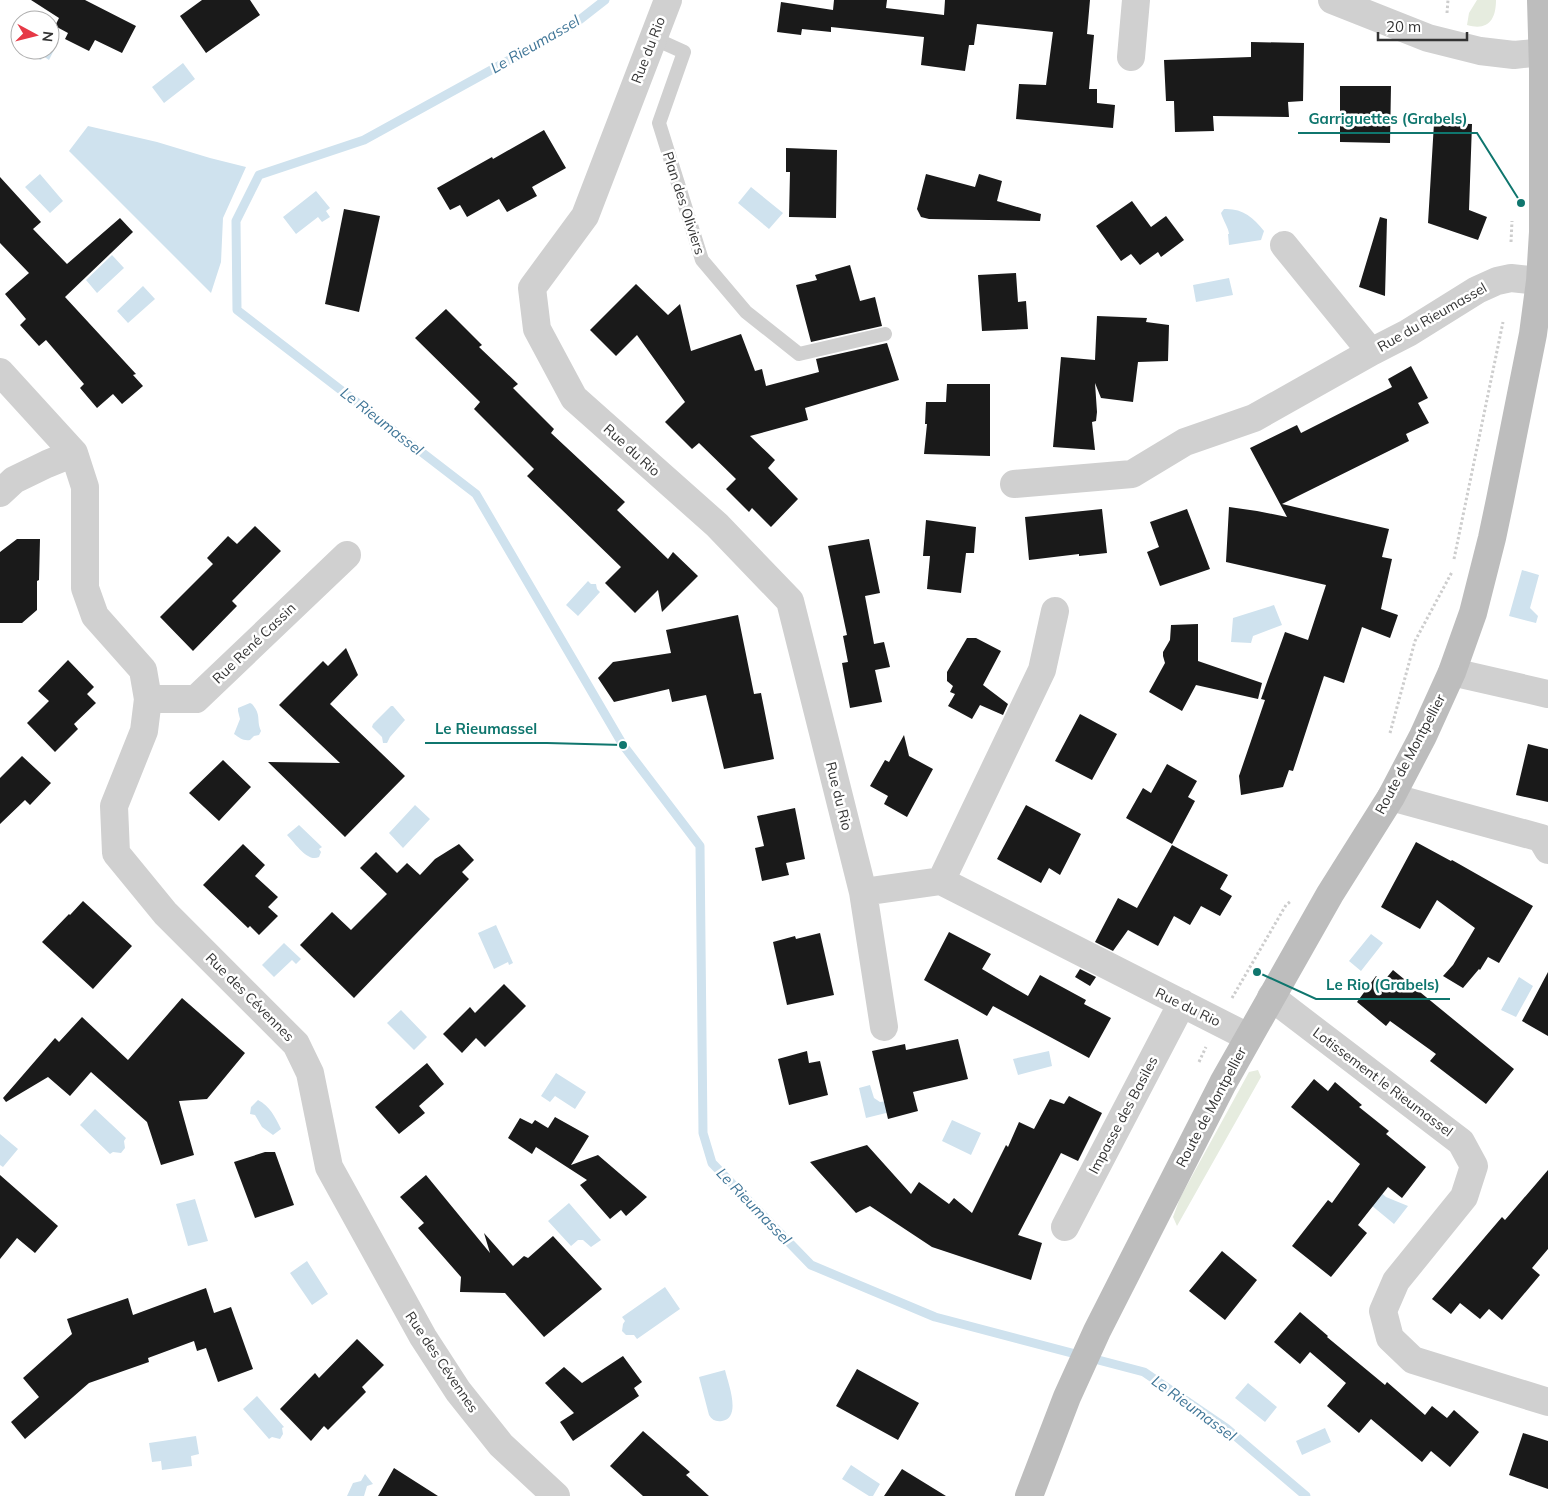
<svg xmlns="http://www.w3.org/2000/svg" width="1548" height="1496" font-family="Mulish,sans-serif">
  <style>
    .green { fill: #e6ecdf }
    .water { fill: #cfe2ee }
    .lines { fill: none; stroke-linecap: round; stroke-linejoin: round }
    .stream { stroke: #cfe2ee; stroke-width: 9 }
    .building { fill: #1a1a1a }
    .path { stroke: #cdcdcd; stroke-width: 3; stroke-dasharray: 2.5 2.5; stroke-linecap: butt }
    .lane { stroke: #d0d0d0; stroke-width: 14 }
    .street { stroke: #d0d0d0; stroke-width: 28 }
    .secondary { stroke: #bdbdbd; stroke-width: 28 }
    .labels { text-anchor: middle; dominant-baseline: central; stroke-width: 5; stroke-linejoin: round; paint-order: stroke }
    .street-label { font-size: 14px; fill: #333; stroke: #fff }
    .water-label { font-size: 15px; font-style: italic; fill: #3f7597; stroke: #fff }
    .leader { fill: none; stroke: #0f766e; stroke-width: 2 }
    .callout-dot { fill: #0f766e; stroke: #fff; stroke-width: 2 }
    .callout-label { font-size: 15px; text-anchor: middle; font-weight: bold; fill: #0f766e; stroke: #fff; stroke-width: 5; stroke-linejoin: round; paint-order: stroke }
  </style>
  <rect width="100%" height="100%" fill="#fff"/>
  <path class="green" d="M 1477,0 L 1496,0 C 1496,20 1488,31 1467,25 L 1469,13 Z
    M 1258,1070 L 1261,1077 L 1177,1226 L 1173,1217 L 1180,1198 L 1249,1072 Z"/>
  <path class="water" d="M 50,38 L 58,42 L 49,60 L 43,56 L 41,60 L 34,57 L 36,53 L 31,50 L 50,50 Z
    M 183,63 L 195,79 L 164,103 L 152,87 Z
    M 88,126 L 157,142 L 210,158 L 246,167 L 223,218 L 221,262 L 211,293 L 69,151 Z
    M 40,174 L 63,201 L 50,213 L 25,187 Z
    M 751,187 L 783,213 L 769,229 L 738,203 Z
    M 316,191 L 330,208 L 326,211 L 330,217 L 322,222 L 318,217 L 296,234 L 283,217 Z
    M 1224,209 C 1242,208 1253,217 1264,231 L 1261,240 L 1229,245 L 1228,234 L 1229,234 C 1229,229 1223,220 1221,213 Z
    M 112,255 L 124,268 L 97,293 L 86,280 Z
    M 1229,278 L 1233,295 L 1196,302 L 1193,285 Z
    M 143,286 L 155,299 L 128,323 L 117,311 Z
    M 1522,570 L 1539,575 L 1530,608 L 1538,616 L 1536,623 L 1509,616 Z
    M 588,581 L 591,584 L 596,584 L 597,589 L 600,592 L 578,616 L 566,605 Z
    M 1274,605 L 1282,625 L 1253,636 L 1251,643 L 1231,642 L 1233,618 Z
    M 250,703 L 252,704 C 262,716 256,720 261,731 L 259,735 L 254,736 L 250,740 C 243,741 240,738 234,734 L 240,719 L 238,711 L 238,708 Z
    M 391,706 L 393,706 L 405,720 L 390,737 L 387,743 L 383,743 L 382,737 L 372,727 L 373,724 Z
    M 415,805 L 430,819 L 403,848 L 389,833 Z
    M 299,825 L 322,847 L 319,849 L 321,852 L 319,857 C 308,863 295,843 287,835 Z
    M 496,925 L 513,963 L 509,965 L 508,962 L 494,969 L 478,933 Z
    M 1371,934 L 1383,943 L 1361,971 L 1349,961 Z
    M 284,943 L 301,959 L 296,964 L 292,960 L 274,977 L 262,965 Z
    M 1519,977 L 1533,986 L 1516,1017 L 1501,1010 Z
    M 401,1010 L 427,1037 L 414,1050 L 387,1023 Z
    M 1049,1051 L 1052,1066 L 1018,1075 L 1013,1059 Z
    M 556,1073 L 586,1092 L 575,1109 L 555,1096 L 550,1102 L 541,1096 Z
    M 870,1085 L 874,1098 L 880,1102 L 887,1101 L 890,1112 L 866,1118 L 859,1088 Z
    M 258,1100 C 270,1106 275,1117 281,1129 L 273,1135 L 262,1127 L 255,1115 L 250,1114 L 251,1107 Z
    M 95,1109 L 126,1138 L 124,1141 L 125,1148 L 121,1153 L 113,1152 L 110,1154 L 80,1125 Z
    M 952,1120 L 981,1133 L 971,1155 L 942,1141 Z
    M 0,1134 L 18,1149 L 3,1167 L 0,1165 Z
    M 1375,1187 L 1386,1197 L 1408,1206 L 1394,1224 L 1365,1200 Z
    M 195,1199 L 208,1241 L 188,1246 L 176,1204 Z
    M 569,1203 L 601,1240 L 591,1247 L 583,1240 L 578,1240 L 571,1246 L 548,1221 Z
    M 307,1261 L 328,1294 L 312,1305 L 290,1273 Z
    M 665,1287 L 680,1309 L 637,1339 L 634,1335 L 626,1335 L 622,1331 L 623,1324 L 625,1321 L 622,1317 Z
    M 725,1370 C 728,1383 742,1418 722,1421 C 716,1422 712,1420 709,1415 L 699,1377 Z
    M 1248,1383 L 1277,1407 L 1265,1422 L 1235,1398 Z
    M 257,1396 L 284,1427 L 282,1428 L 283,1434 L 280,1439 L 272,1437 L 269,1439 L 243,1409 Z
    M 1325,1428 L 1331,1442 L 1302,1455 L 1296,1441 Z
    M 196,1436 L 199,1454 L 191,1456 L 192,1466 L 162,1470 L 161,1461 L 152,1462 L 149,1443 Z
    M 851,1465 L 880,1484 L 873,1496 L 869,1496 L 842,1479 Z
    M 365,1474 L 373,1484 L 367,1486 L 364,1496 L 347,1496 L 353,1483 L 361,1481 Z"/>
  <g class="lines">
    <path class="stream" d="M 605,0 L 573,25 L 364,140 L 259,175 L 236,221 L 237,310 L 476,494 L 623,745 L 700,846 L 703,1133 L 712,1163 L 811,1265 L 935,1317 L 1144,1372 L 1226,1428 L 1306,1496"/>
  </g>
  <path class="building" d="M 31,0 L 85,0 L 136,26 L 122,53 L 95,40 L 89,51 L 65,39 L 68,33 L 55,26 L 59,18 Z
    M 202,0 L 250,0 L 260,15 L 206,53 L 180,16 Z
    M 834,0 L 887,0 L 886,8 L 944,15 L 945,0 L 1090,0 L 1087,34 L 1094,35 L 1089,89 L 1097,89 L 1097,103 L 1115,105 L 1113,128 L 1016,119 L 1019,84 L 1046,85 L 1053,32 L 977,24 L 974,45 L 969,45 L 965,71 L 921,65 L 924,37 L 831,27 L 831,32 L 802,29 L 801,35 L 777,32 L 781,2 L 833,10 Z
    M 1251,42 L 1304,43 L 1303,101 L 1288,102 L 1289,117 L 1213,116 L 1214,131 L 1175,132 L 1174,101 L 1166,101 L 1164,60 L 1251,57 Z
    M 1340,86 L 1391,86 L 1390,143 L 1340,142 Z
    M 1434,123 L 1472,124 L 1469,210 L 1487,217 L 1478,240 L 1428,223 Z
    M 544,130 L 566,168 L 532,187 L 537,196 L 507,212 L 499,199 L 467,217 L 460,205 L 450,210 L 437,188 L 492,157 L 493,159 Z
    M 786,148 L 837,150 L 836,218 L 789,217 L 790,172 L 786,172 Z
    M 926,174 L 975,187 L 979,174 L 1002,181 L 997,201 L 1041,214 L 1040,221 L 929,219 L 921,217 L 917,209 Z
    M 0,177 L 41,222 L 33,229 L 67,264 L 120,218 L 133,232 L 65,297 L 136,374 L 133,375 L 143,386 L 122,404 L 113,394 L 97,408 L 80,388 L 84,384 L 46,340 L 39,346 L 20,325 L 26,319 L 5,294 L 29,273 L 0,243 Z
    M 1132,201 L 1151,227 L 1166,216 L 1184,240 L 1161,257 L 1158,252 L 1140,265 L 1131,254 L 1121,261 L 1096,226 Z
    M 344,209 L 380,216 L 359,312 L 325,304 Z
    M 1380,217 L 1387,219 L 1385,296 L 1359,287 Z
    M 850,265 L 860,301 L 875,297 L 882,326 L 811,342 L 796,285 L 817,280 L 815,275 Z
    M 1016,273 L 1018,302 L 1026,301 L 1028,329 L 982,331 L 978,275 Z
    M 636,284 L 668,315 L 680,304 L 691,351 L 741,334 L 755,371 L 762,369 L 766,386 L 819,372 L 816,359 L 887,343 L 899,380 L 805,408 L 808,420 L 750,436 L 775,460 L 768,468 L 798,499 L 771,527 L 752,508 L 749,512 L 726,489 L 736,479 L 699,443 L 692,449 L 665,422 L 685,402 L 637,335 L 616,356 L 590,330 Z
    M 446,309 L 482,345 L 479,347 L 518,384 L 513,388 L 554,429 L 551,433 L 625,502 L 617,510 L 668,559 L 673,552 L 698,576 L 662,612 L 658,590 L 635,613 L 605,583 L 621,567 L 527,476 L 534,469 L 474,409 L 480,402 L 415,338 Z
    M 1097,316 L 1147,318 L 1146,322 L 1169,325 L 1168,361 L 1138,362 L 1133,402 L 1101,398 L 1095,383 L 1097,412 L 1096,421 L 1092,422 L 1095,450 L 1053,447 L 1061,357 L 1095,360 Z
    M 1411,366 L 1428,398 L 1418,403 L 1429,423 L 1406,434 L 1409,441 L 1282,504 L 1389,529 L 1382,557 L 1392,559 L 1381,609 L 1398,615 L 1390,638 L 1362,627 L 1344,683 L 1324,676 L 1293,771 L 1289,770 L 1283,787 L 1241,795 L 1239,776 L 1265,700 L 1261,699 L 1285,632 L 1308,640 L 1326,585 L 1226,562 L 1229,507 L 1257,511 L 1287,517 L 1250,448 L 1297,425 L 1301,433 L 1392,387 L 1388,379 Z
    M 947,384 L 990,384 L 990,456 L 924,454 L 927,424 L 925,424 L 926,402 L 946,402 Z
    M 1102,509 L 1107,553 L 1079,556 L 1079,554 L 1029,560 L 1025,517 Z
    M 1187,509 L 1210,569 L 1160,586 L 1147,552 L 1159,547 L 1150,522 Z
    M 926,520 L 976,527 L 974,553 L 966,553 L 961,593 L 927,589 L 930,556 L 923,556 Z
    M 255,526 L 281,551 L 232,601 L 237,606 L 193,651 L 160,617 L 213,564 L 207,558 L 228,536 L 237,544 Z
    M 17,539 L 40,539 L 39,580 L 37,581 L 37,610 L 22,623 L 0,623 L 0,552 Z
    M 869,539 L 880,593 L 865,596 L 874,644 L 884,642 L 890,667 L 875,670 L 882,702 L 850,708 L 842,663 L 848,662 L 843,636 L 847,635 L 828,546 Z
    M 738,615 L 754,694 L 761,693 L 774,759 L 724,769 L 706,695 L 672,702 L 669,689 L 614,702 L 598,678 L 613,662 L 671,653 L 666,630 Z
    M 1198,624 L 1198,661 L 1262,683 L 1258,699 L 1196,685 L 1182,711 L 1149,692 L 1165,663 L 1163,656 L 1163,652 L 1170,640 L 1171,625 Z
    M 967,638 L 976,638 L 1001,651 L 983,685 L 1008,704 L 1003,715 L 980,705 L 972,719 L 948,706 L 955,694 L 950,692 L 953,686 L 947,681 L 947,672 Z
    M 346,648 L 358,675 L 330,704 L 405,776 L 345,837 L 268,762 L 340,763 L 279,705 L 323,661 L 328,666 Z
    M 68,660 L 94,687 L 87,694 L 96,703 L 74,724 L 78,729 L 55,752 L 27,723 L 49,701 L 38,691 Z
    M 1080,714 L 1117,734 L 1092,780 L 1055,761 Z
    M 904,735 L 909,756 L 933,769 L 907,817 L 884,804 L 888,796 L 870,786 L 885,760 L 889,762 Z
    M 1528,744 L 1548,749 L 1548,802 L 1516,795 Z
    M 22,756 L 51,783 L 30,805 L 25,800 L 0,824 L 0,778 Z
    M 223,760 L 251,787 L 219,821 L 189,793 Z
    M 1167,764 L 1197,781 L 1188,797 L 1195,801 L 1172,844 L 1126,818 L 1143,788 L 1151,793 Z
    M 1026,805 L 1081,834 L 1060,875 L 1049,868 L 1041,883 L 997,859 Z
    M 795,808 L 805,859 L 786,863 L 789,875 L 762,881 L 755,848 L 764,846 L 757,816 Z
    M 1416,842 L 1451,861 L 1452,860 L 1533,906 L 1499,963 L 1488,957 L 1480,970 L 1479,969 L 1463,988 L 1443,976 L 1453,965 L 1475,928 L 1437,900 L 1420,929 L 1381,907 Z
    M 243,844 L 265,865 L 255,876 L 278,897 L 268,907 L 278,916 L 259,935 L 250,926 L 248,928 L 203,885 Z
    M 459,844 L 474,860 L 462,872 L 469,879 L 354,998 L 300,945 L 332,912 L 351,930 L 387,894 L 360,868 L 376,852 L 397,873 L 407,863 L 420,875 L 435,859 Z
    M 1172,845 L 1228,875 L 1220,889 L 1232,896 L 1220,916 L 1201,906 L 1190,925 L 1174,916 L 1158,946 L 1128,930 L 1113,951 L 1095,942 L 1118,898 L 1137,908 Z
    M 83,901 L 132,946 L 93,989 L 42,942 L 69,914 L 70,915 Z
    M 949,932 L 991,954 L 982,969 L 1028,996 L 1040,975 L 1086,1000 L 1084,1004 L 1111,1018 L 1089,1058 L 993,1006 L 987,1016 L 924,980 Z
    M 820,933 L 834,995 L 787,1005 L 773,942 L 795,936 L 796,939 Z
    M 1080,969 L 1096,977 L 1090,986 L 1075,977 Z
    M 1393,970 L 1514,1069 L 1486,1104 L 1430,1061 L 1436,1054 L 1390,1021 L 1386,1026 L 1357,1002 L 1376,976 L 1383,982 Z
    M 1548,972 L 1548,1036 L 1522,1021 Z
    M 504,984 L 526,1006 L 485,1047 L 476,1038 L 462,1053 L 443,1034 L 470,1007 L 475,1013 Z
    M 182,998 L 245,1053 L 207,1099 L 179,1101 L 194,1155 L 161,1165 L 147,1122 L 91,1072 L 70,1096 L 48,1077 L 6,1102 L 3,1098 L 55,1038 L 59,1042 L 82,1017 L 128,1060 Z
    M 958,1039 L 968,1079 L 913,1092 L 918,1111 L 888,1119 L 872,1051 L 905,1044 L 906,1050 Z
    M 807,1051 L 809,1063 L 820,1061 L 828,1095 L 789,1105 L 778,1059 Z
    M 427,1063 L 444,1084 L 419,1106 L 425,1113 L 399,1134 L 375,1107 Z
    M 1314,1079 L 1328,1091 L 1335,1082 L 1362,1105 L 1359,1107 L 1389,1131 L 1386,1134 L 1426,1167 L 1402,1198 L 1388,1187 L 1358,1225 L 1367,1233 L 1331,1277 L 1292,1246 L 1328,1200 L 1332,1203 L 1360,1164 L 1291,1107 Z
    M 1069,1096 L 1102,1113 L 1078,1161 L 1061,1153 L 1018,1235 L 1042,1243 L 1031,1280 L 932,1247 L 870,1206 L 856,1213 L 810,1162 L 867,1145 L 911,1194 L 919,1182 L 949,1204 L 954,1198 L 972,1213 L 1006,1145 L 1008,1147 L 1019,1122 L 1034,1129 L 1050,1099 L 1064,1104 Z
    M 555,1117 L 589,1136 L 571,1165 L 598,1155 L 647,1197 L 626,1216 L 621,1210 L 610,1219 L 580,1185 L 587,1180 L 536,1147 L 532,1154 L 508,1138 L 520,1118 L 532,1124 L 535,1120 L 548,1128 Z
    M 265,1152 L 275,1152 L 294,1205 L 255,1218 L 234,1162 Z
    M 1548,1170 L 1548,1249 L 1532,1268 L 1540,1275 L 1502,1320 L 1489,1309 L 1480,1319 L 1460,1303 L 1451,1314 L 1432,1299 L 1502,1217 L 1505,1220 Z
    M 0,1175 L 58,1226 L 35,1253 L 17,1238 L 0,1259 Z
    M 426,1175 L 490,1253 L 484,1233 L 513,1266 L 524,1256 L 528,1258 L 553,1236 L 602,1289 L 544,1337 L 505,1293 L 460,1292 L 461,1277 L 418,1228 L 424,1223 L 400,1197 Z
    M 1222,1251 L 1257,1280 L 1225,1320 L 1189,1291 Z
    M 206,1288 L 214,1313 L 231,1307 L 253,1369 L 218,1382 L 206,1348 L 197,1351 L 194,1341 L 148,1358 L 149,1362 L 89,1383 L 25,1439 L 11,1422 L 39,1397 L 23,1378 L 72,1334 L 67,1319 L 128,1298 L 133,1315 Z
    M 1300,1312 L 1328,1336 L 1327,1337 L 1385,1385 L 1387,1382 L 1425,1415 L 1432,1406 L 1447,1418 L 1454,1410 L 1479,1432 L 1450,1467 L 1431,1451 L 1422,1462 L 1371,1419 L 1359,1433 L 1327,1406 L 1346,1383 L 1310,1352 L 1300,1364 L 1274,1342 Z
    M 357,1339 L 384,1365 L 362,1387 L 366,1392 L 328,1430 L 324,1426 L 311,1441 L 280,1409 L 315,1373 L 319,1378 Z
    M 623,1356 L 642,1382 L 634,1388 L 639,1396 L 573,1441 L 560,1422 L 574,1413 L 545,1383 L 564,1367 L 582,1383 Z
    M 857,1369 L 919,1403 L 898,1440 L 836,1406 Z
    M 643,1431 L 690,1472 L 686,1475 L 709,1496 L 643,1496 L 610,1466 Z
    M 1523,1433 L 1548,1441 L 1548,1489 L 1509,1475 Z
    M 394,1468 L 438,1496 L 378,1496 Z
    M 902,1469 L 946,1496 L 884,1496 Z"/>
  <g class="lines">
    <path class="path" d="M 1447,13 L 1448,0
      M 1511,242 L 1512,221
      M 1454,559 L 1503,322
      M 1390,733 L 1415,641 L 1452,572
      M 1232,998 L 1286,905 L 1291,901
      M 1199,1062 L 1206,1047"/>
    <path class="lane" d="M 653,38 L 684,52 L 659,123 L 702,260 L 746,312 L 799,354 L 885,334"/>
    <path class="street" d="M 668,0 L 585,216 L 532,288 L 537,329 L 574,398 L 717,525 L 790,601 L 863,892 L 884,1027
      M 1332,0 L 1428,38 L 1480,51 L 1514,55 L 1543,52
      M 1131,57 L 1136,0
      M 1284,245 L 1371,352 L 1408,333 L 1477,290 L 1497,281 L 1511,278 L 1548,282
      M 0,372 L 74,453 L 85,487 L 85,588 L 95,616 L 143,670 L 148,699 L 144,731 L 114,806 L 116,853 L 166,914 L 296,1044 L 310,1073 L 329,1167 L 423,1337 L 458,1391 L 501,1445 L 556,1496
      M 1014,484 L 1132,474 L 1185,442 L 1254,418 L 1371,352
      M 0,493 L 14,480 L 47,464 L 74,453
      M 1452,672 L 1548,694
      M 148,699 L 196,699 L 347,555
      M 1391,797 L 1541,838 L 1548,850
      M 941,881 L 1042,670 L 1055,611
      M 863,892 L 941,881 L 1248,1037
      M 1271,997 L 1461,1142 L 1474,1166 L 1464,1197 L 1396,1281 L 1383,1311 L 1390,1338 L 1413,1360 L 1548,1402
      M 1065,1227 L 1182,1003"/>
    <path class="secondary" d="M 1029,1496 L 1067,1397 L 1097,1331 L 1223,1083 L 1330,894 L 1391,797 L 1423,736 L 1452,672 L 1473,613 L 1492,538 L 1500,500 L 1533,334 L 1540,281 L 1543,232 L 1543,70 L 1541,0"/>
  </g>
  <g class="labels">
    <g class="street-label">
      <text transform="translate(648 50) rotate(-69)">Rue du Rio</text>
      <text transform="translate(684 203) rotate(72)">Plan des Oliviers</text>
      <text transform="translate(1432 317) rotate(-30)">Rue du Rieumassel</text>
      <text transform="translate(632 450) rotate(42)">Rue du Rio</text>
      <text transform="translate(254 643) rotate(-44)">Rue René Cassin</text>
      <text transform="translate(1410 754) rotate(-62)">Route de Montpellier</text>
      <text transform="translate(839 796) rotate(76)">Rue du Rio</text>
      <text transform="translate(250 997) rotate(45)">Rue des Cévennes</text>
      <text transform="translate(1188 1007) rotate(26)">Rue du Rio</text>
      <text transform="translate(1383 1082) rotate(37)">Lotissement le Rieumassel</text>
      <text transform="translate(1211 1107) rotate(-62)">Route de Montpellier</text>
      <text transform="translate(1123 1115) rotate(-62)">Impasse des Basiles</text>
      <text transform="translate(442 1362) rotate(56)">Rue des Cévennes</text>
    </g>
    <g class="water-label">
      <text transform="translate(535 44) rotate(-30)">Le Rieumassel</text>
      <text transform="translate(382 421) rotate(38)">Le Rieumassel</text>
      <text transform="translate(754 1206) rotate(46)">Le Rieumassel</text>
      <text transform="translate(1194 1408) rotate(36)">Le Rieumassel</text>
    </g>
  </g>
  <path class="leader" d="M1521 203L1477 133H1298M623 745L547 743H425M1257 972L1316 999H1450"/>
  <g class="callout-dot">
    <circle cx="1521" cy="203" r="5"/>
    <circle cx="623" cy="745" r="5"/>
    <circle cx="1257" cy="972" r="5"/>
  </g>
  <g class="callout-label">
    <text x="1388" y="124">Garriguettes (Grabels)</text>
    <text x="486" y="734">Le Rieumassel</text>
    <text x="1383" y="990">Le Rio (Grabels)</text>
  </g>
  <g transform="translate(35 35) rotate(97)"><circle r="24" fill="#ffffff" stroke="#adadad"/>
  <path d="M0-4L9 19L0 12L-9 19Z" fill="#e63946"/>
  <text y="-8" font-size="14" font-weight="bold" text-anchor="middle" fill="#333333">N</text>
  </g>
  <path d="M1378 32v8h89v-8" fill="none" stroke="#333333" stroke-width="2.5"/>
  <text x="1386" y="32" font-size="15" fill="#333333" stroke="#ffffff" stroke-width="4" paint-order="stroke">20 m</text>
</svg>
